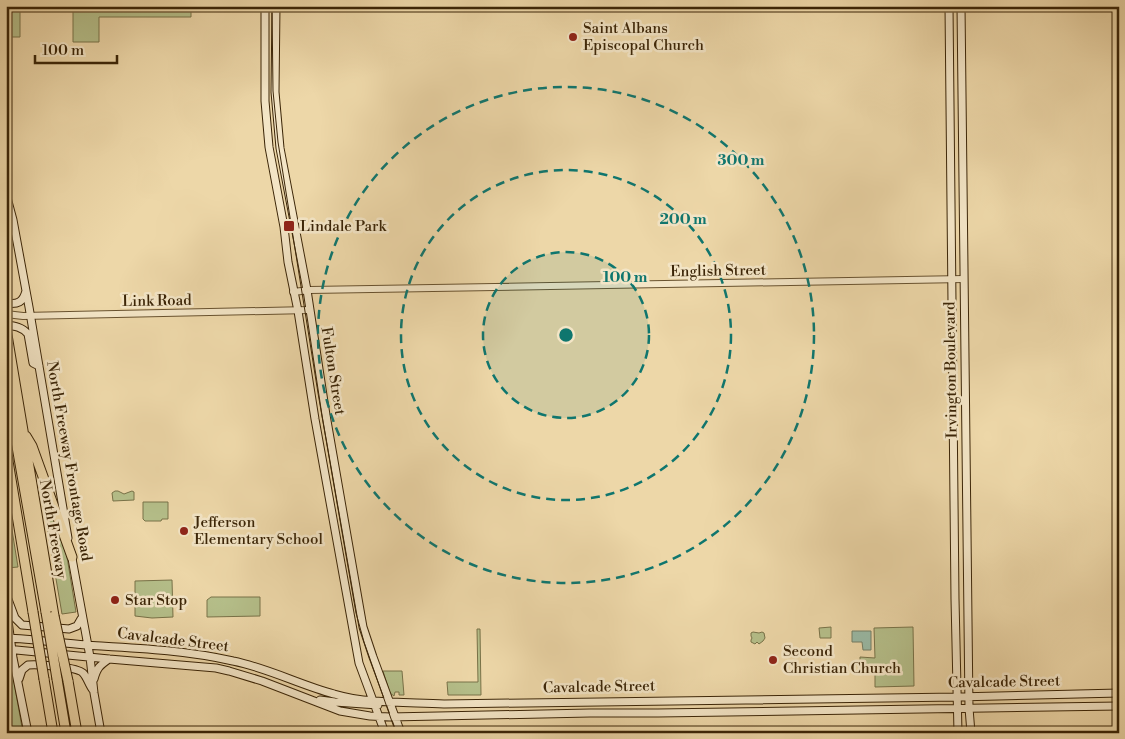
<svg xmlns="http://www.w3.org/2000/svg" width="1125" height="739" font-family="'Libre Bodoni',serif">
  <style>
    .green { fill: #b5bf8a; stroke: #787248 }
    .water { fill: #99baa6; stroke: #737e66 }
    .lines { fill: none; stroke-linecap: round; stroke-linejoin: round }
    .tertiary-casing { stroke: #68522f; stroke-width: 8 }
    .secondary-casing { stroke: #3b2507; stroke-width: 9 }
    .motorway-casing { stroke: #3b2507; stroke-width: 11 }
    .tertiary { stroke: #f3e5c6; stroke-width: 6 }
    .secondary { stroke: #f3e5c6; stroke-width: 7 }
    .motorway { stroke: #edd7a8; stroke-width: 9 }
    .tram { stroke: #3b2507; stroke-width: 1 }
    .motorway-bridge-casing { stroke: #3b2507; stroke-width: 11; stroke-linecap: butt }
    .motorway-bridge { stroke: #edd7a8; stroke-width: 9 }
    .ring { fill: none; stroke: #0f766e; stroke-width: 2.5; stroke-dasharray: 9 6 }
    .poi-dot { fill: #8f2418; stroke: #f3e5c6; stroke-width: 2 }
    .labels { text-anchor: middle; dominant-baseline: central; stroke-width: 5; stroke-linejoin: round; paint-order: stroke }
    .poi-label { font-size: 15px; fill: #3b2507; stroke: #f3e5c6; text-anchor: start }
    .street-label { font-size: 15px; fill: #3b2507; stroke: #f3e5c6 }
    .centre { fill: #0f766e; stroke: #f3e5c6; stroke-width: 2.5 }
    .ring-label { font-size: 15px; text-anchor: middle; font-weight: bold; fill: #0f766e; stroke: #f3e5c6; stroke-width: 5; stroke-linejoin: round; paint-order: stroke }
  </style>
  <rect width="100%" height="100%" fill="#edd7a8"/>
  <filter id="stains"><feTurbulence type="fractalNoise" baseFrequency=".004" numOctaves="4"/><feColorMatrix values="0 0 0 0 .2 0 0 0 0 .09 0 0 0 0 .02 0 0 0 .5 -.17"/></filter>
  <radialGradient id="worn" r=".72"><stop offset=".6" stop-color="#630" stop-opacity="0"/><stop offset="1" stop-color="#630" stop-opacity=".3"/></radialGradient>
  <path class="green" d="M 6,6 L 20,6 L 20,37 L 6,37 Z
    M 73,6 L 191,6 L 191,17 L 99,17 L 99,42 L 73,42 Z
    M 44,490 L 62,540 L 67,557 L 76,612 L 62,614 L 41,491 Z
    M 115,491 L 118,491 L 124,494 L 132,491 L 134,492 L 134,500 L 113,501 L 112,493 Z
    M 6,493 L 18,567 L 7,568 L 6,565 Z
    M 143,502 L 168,502 L 168,519 L 162,519 L 161,521 L 145,521 L 143,519 Z
    M 172,580 L 173,617 L 152,618 L 135,616 L 135,581 Z
    M 211,597 L 260,597 L 260,616 L 207,617 L 207,600 Z
    M 831,627 L 831,638 L 820,638 L 819,628 Z
    M 913,627 L 914,686 L 875,687 L 875,665 L 860,664 L 860,657 L 875,658 L 874,628 Z
    M 477,629 L 480,629 L 481,695 L 448,695 L 447,682 L 478,682 Z
    M 753,632 L 759,633 L 762,632 L 764,633 L 765,638 L 763,641 L 759,644 L 757,642 L 755,644 L 751,642 L 751,640 L 752,638 L 751,636 L 751,633 Z
    M 6,664 L 12,671 L 23,733 L 6,733 Z
    M 383,671 L 402,671 L 404,695 L 399,695 L 399,692 L 395,692 L 394,696 L 390,693 Z"/>
  <path class="water" d="M 852,631 L 871,631 L 871,650 L 863,650 L 862,642 L 852,642 Z"/>
  <g class="lines">
    <defs>
      <path id="tertiary" d="M 293,292 L 310,290 L 964,279
        M 6,314 L 23,316 L 309,310"/>
      <path id="secondary" d="M 265,6 L 265,101 L 269,147 L 284,227 L 288,262 L 298,311 L 315,419 L 359,663 L 385,733
        M 276,6 L 275,92 L 280,148 L 307,290 L 326,415 L 363,627 L 373,657 L 401,733
        M 949,6 L 955,599 L 958,733
        M 961,6 L 969,708 L 971,733
        M 6,194 L 13,220 L 29,307 L 68,538
        M 6,303 C 18,305 23,302 26,291
        M 6,325 C 15,326 22,327 28,334 L 33,363 L 39,366
        M 71,553 L 90,657 L 94,693 L 101,733
        M 6,594 L 15,618 L 22,625 L 69,629 L 77,626 L 81,619
        M 6,606 L 13,658 L 28,733
        M 6,638 C 32,639 60,643 86,645 C 135,648 185,650 233,661 C 268,668 300,685 334,694 C 368,704 409,702 444,704 L 957,697 L 1119,693
        M 6,649 L 109,659 L 216,668 L 229,671 L 262,681 L 340,711 L 370,716 L 390,717 L 590,713 L 658,713 L 1119,706
        M 19,679 L 22,670 L 28,665 C 38,664 77,667 83,673 C 87,677 89,685 93,690
        M 94,679 C 97,668 99,666 109,659
        M 320,700 L 335,702 L 378,705"/>
      <path id="motorway" d="M 6,329 L 54,616
        M 6,384 L 46,612
        M 26,436 L 32,446 L 72,557
        M 6,449 L 33,612
        M 44,679 L 53,733
        M 57,679 L 66,733
        M 68,681 L 77,733"/>
    </defs>
    <use href="#tertiary" class="tertiary-casing"/>
    <use href="#secondary" class="secondary-casing"/>
    <use href="#motorway" class="motorway-casing"/>
    <use href="#tertiary" class="tertiary"/>
    <use href="#secondary" class="secondary"/>
    <use href="#motorway" class="motorway"/>
    <path class="tram" d="M 272,6 L 273,91 L 278,142 L 318,393 L 356,613 L 364,642 L 396,733"/>
    <defs>
      <path id="motorway-bridge" d="M 33,612 L 44,679
        M 46,612 L 57,679
        M 54,616 L 68,681"/>
    </defs>
    <use href="#motorway-bridge" class="motorway-bridge-casing"/>
    <use href="#motorway-bridge" class="motorway-bridge"/>
  </g>
  <circle cx="566" cy="335" r="83" fill="#0f766e" fill-opacity=".12"/>
  <g class="ring">
    <circle cx="566" cy="335" r="83"/>
    <circle cx="566" cy="335" r="165"/>
    <circle cx="566" cy="335" r="248"/>
  </g>
  <g class="poi-dot">
    <circle cx="573" cy="37" r="5"/>
    <rect x="283" y="220" width="12" height="12" rx="2.5"/>
    <circle cx="184" cy="531" r="5"/>
    <circle cx="115" cy="600" r="5"/>
    <circle cx="773" cy="660" r="5"/>
  </g>
  <g class="labels">
    <g class="poi-label">
      <text x="583" y="28">Saint Albans<tspan x="583" dy="17">Episcopal Church</tspan></text>
      <text x="300" y="226">Lindale Park</text>
      <text x="194" y="522">Jefferson<tspan x="194" dy="17">Elementary School</tspan></text>
      <text x="125" y="600">Star Stop</text>
      <text x="783" y="651">Second<tspan x="783" dy="17">Christian Church</tspan></text>
    </g>
    <g class="street-label">
      <text transform="translate(718 271) rotate(-1)">English Street</text>
      <text transform="translate(157 301) rotate(-1)">Link Road</text>
      <text transform="translate(951 370) rotate(-91)">Irvington Boulevard</text>
      <text transform="translate(333 371) rotate(81)">Fulton Street</text>
      <text transform="translate(69 461) rotate(80)">North Freeway Frontage Road</text>
      <text transform="translate(53 529) rotate(80)">North Freeway</text>
      <text transform="translate(173 640) rotate(7)">Cavalcade Street</text>
      <text transform="translate(1004 682) rotate(-1)">Cavalcade Street</text>
      <text transform="translate(599 687) rotate(-1)">Cavalcade Street</text>
    </g>
  </g>
  <circle cx="566" cy="335" r="8" class="centre"/>
  <g class="ring-label">
    <text x="741" y="165">300 m</text>
    <text x="683" y="224">200 m</text>
    <text x="625" y="282">100 m</text>
  </g>
  <rect width="1125" height="739" fill="none" stroke="#edd7a8" stroke-width="25"/>
  <rect x="8" y="8" width="1110" height="724" fill="none" stroke="#3b2507" stroke-width="2.5"/>
  <rect x="12" y="12" width="1100" height="714" fill="none" stroke="#3b2507"/>
  <path d="M35 55v8h82v-8" fill="none" stroke="#3b2507" stroke-width="2.5"/>
  <text x="42" y="55" font-size="15" fill="#3b2507" stroke="#f3e5c6" stroke-width="4" paint-order="stroke">100 m</text>
  <rect width="100%" height="100%" filter="url(#stains)"/>
  <rect width="100%" height="100%" fill="url(#worn)"/>
</svg>
